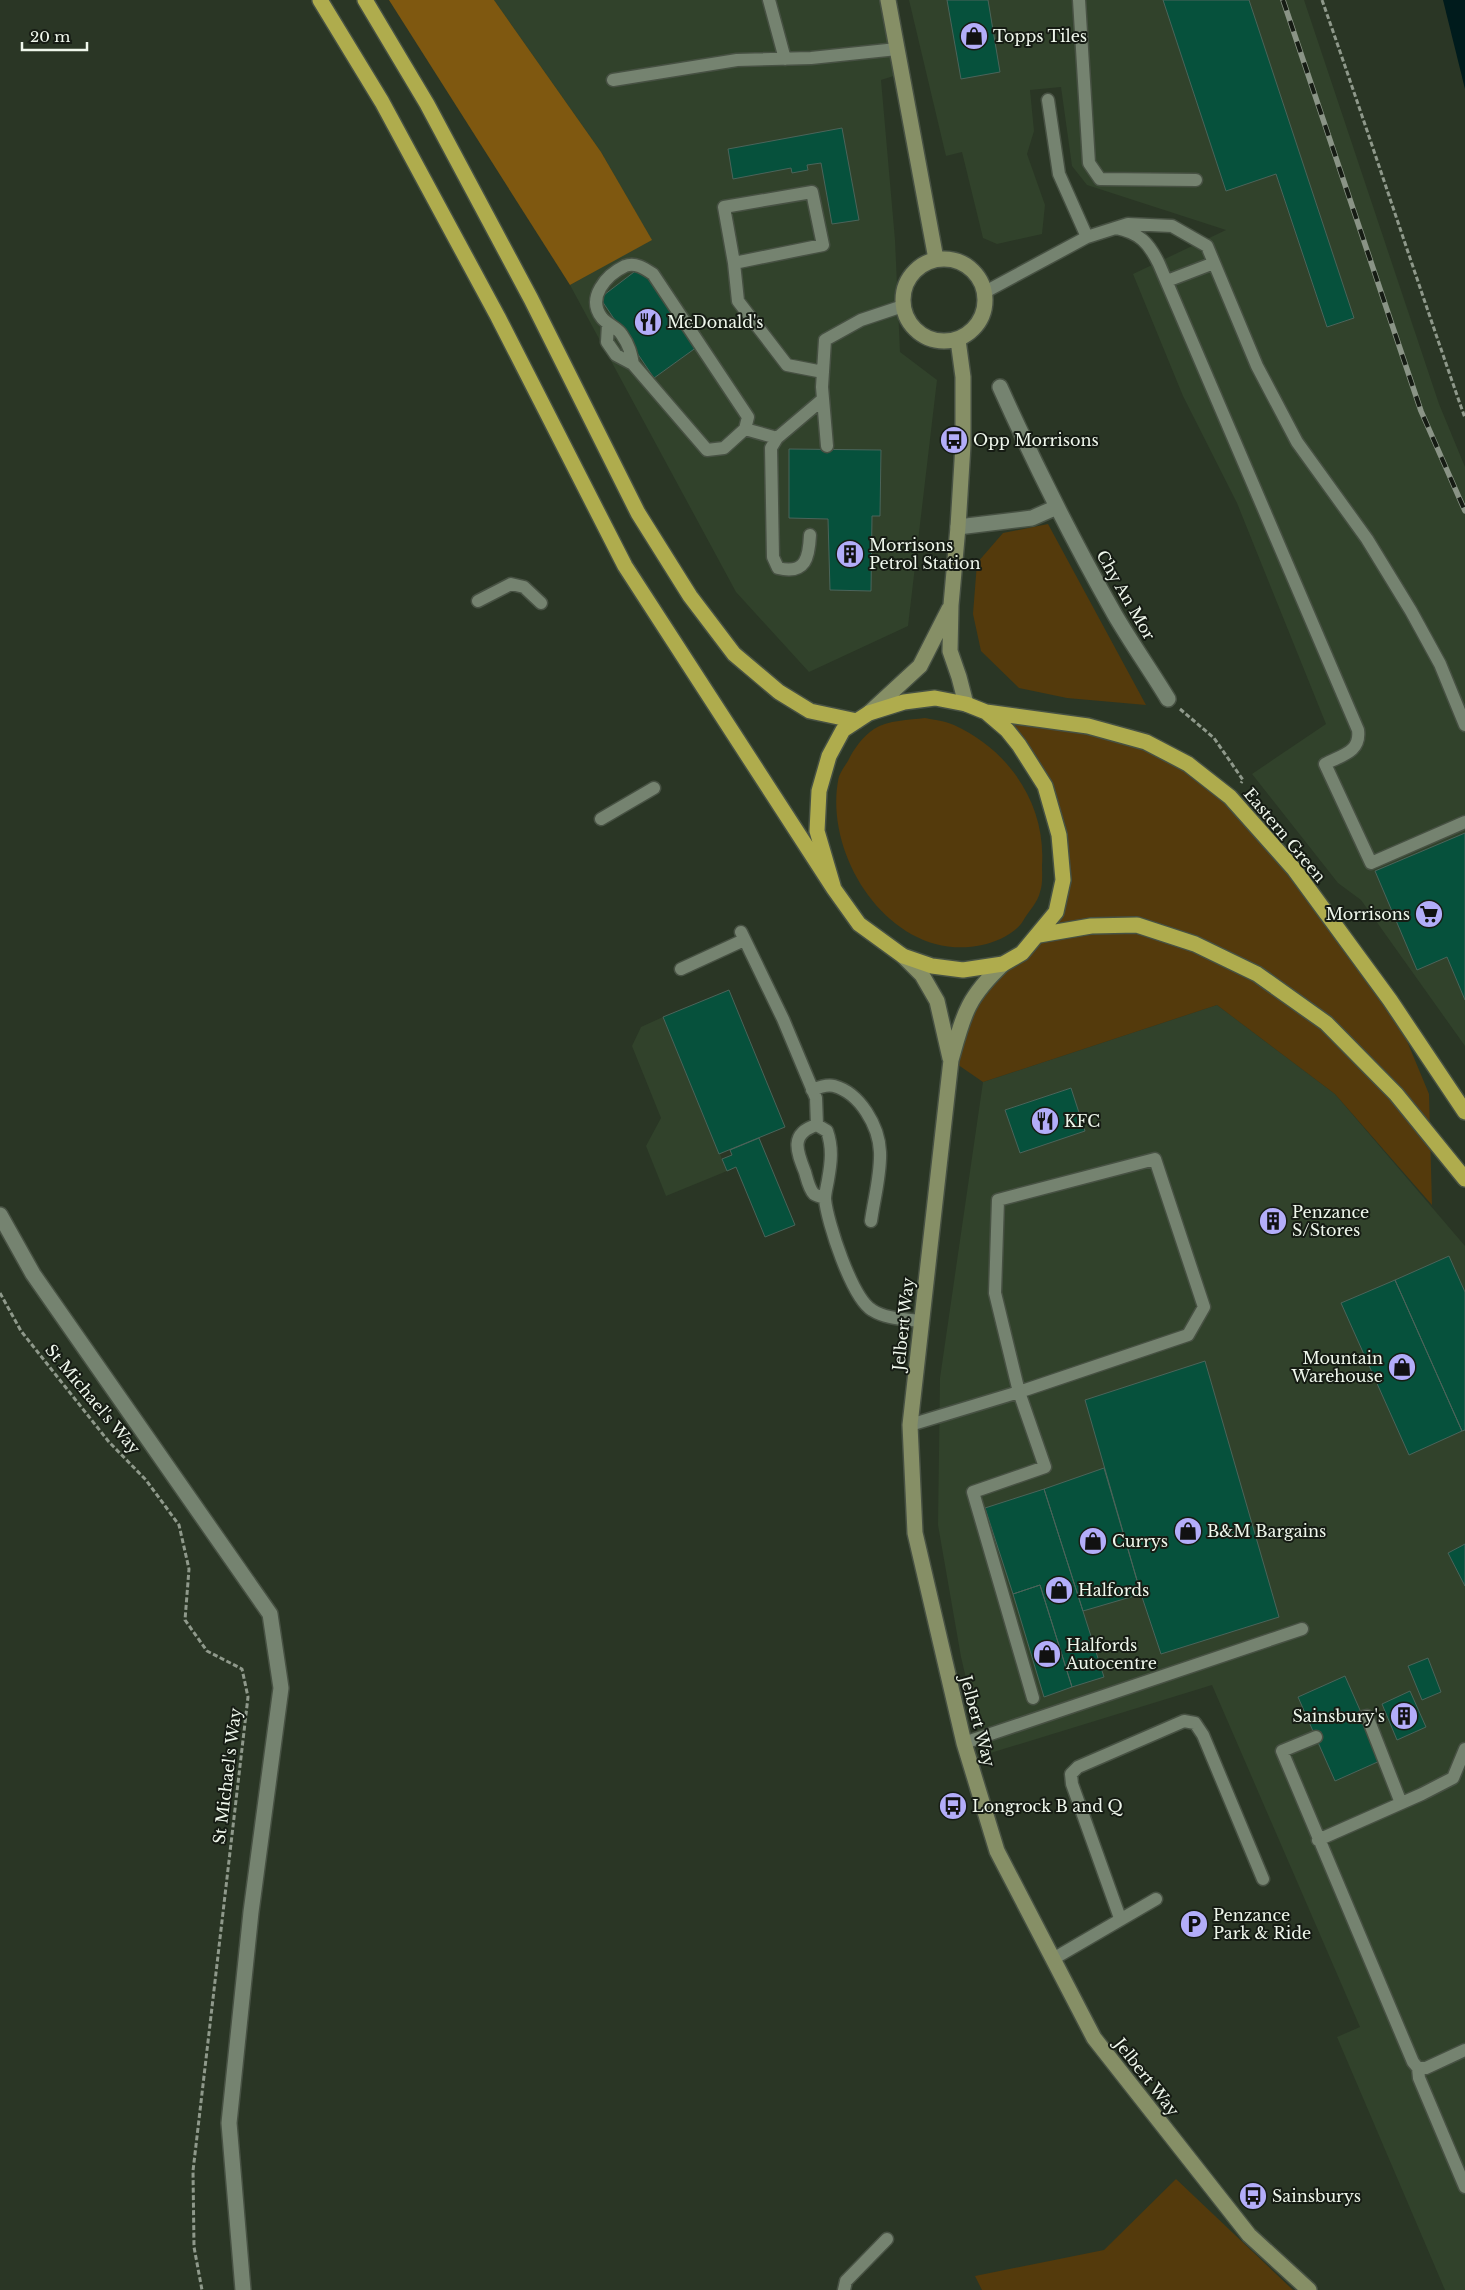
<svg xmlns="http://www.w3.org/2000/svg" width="1465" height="2290" font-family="'Libre Baskerville',serif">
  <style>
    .built { fill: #31422b }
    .green { fill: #543a0c }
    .forest { fill: #7f5810 }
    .water { fill: #001b1c }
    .building { fill: #06513c; stroke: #4b645a }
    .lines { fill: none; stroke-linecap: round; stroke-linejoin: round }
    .lane-casing { stroke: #475143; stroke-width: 15 }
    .street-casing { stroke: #475143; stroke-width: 18 }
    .secondary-casing { stroke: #475143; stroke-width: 18 }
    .highway-casing { stroke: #475143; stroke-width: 18 }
    .path { stroke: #8f998b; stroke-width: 3; stroke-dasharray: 5 2.5; stroke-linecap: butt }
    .lane { stroke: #758370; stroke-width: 12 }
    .street { stroke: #758370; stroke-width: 15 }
    .secondary { stroke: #868f66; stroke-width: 15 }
    .highway { stroke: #afac4d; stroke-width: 15 }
    .rail-casing { stroke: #8a9486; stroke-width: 5.5 }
    .rail { stroke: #161c14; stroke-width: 4; stroke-dasharray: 11; stroke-linecap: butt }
    .labels { text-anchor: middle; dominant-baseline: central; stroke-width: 4; stroke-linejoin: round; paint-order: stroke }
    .poi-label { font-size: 16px; fill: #eff7ec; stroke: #161c14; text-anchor: start }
    .street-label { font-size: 16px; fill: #eff7ec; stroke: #161c14 }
  </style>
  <rect width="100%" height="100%" fill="#2a3625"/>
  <path class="built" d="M 494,0 L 892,0 L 900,74 L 881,80 L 895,240 L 900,352 L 937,380 L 908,626 L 809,672 L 736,592 L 570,285 L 651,239 L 601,152 Z
    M 909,0 L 1304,0 L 1439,404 L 1465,467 L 1465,1046 L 1361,900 L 1338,883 L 1252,774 L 1326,724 L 1237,503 L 1183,396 L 1133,274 L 1226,230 L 1087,185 L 1072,166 L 1061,87 L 1030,90 L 1034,131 L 1027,154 L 1045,205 L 1042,234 L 997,244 L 983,238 L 962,152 L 946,156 Z
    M 1217,1005 L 1335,1094 L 1465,1246 L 1465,2290 L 1445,2290 L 1337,2037 L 1360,2027 L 1212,1685 L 984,1755 L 961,1657 L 938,1525 L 940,1378 L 983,1082 Z
    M 663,1017 L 727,1171 L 666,1196 L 646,1146 L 661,1118 L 632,1046 L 641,1027 Z"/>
  <path class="green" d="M 1048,524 L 1146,705 L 1067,698 L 1019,688 L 981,651 L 973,614 L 977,563 L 1003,533 Z
    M 986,712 L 1146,742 L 1230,797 L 1390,1000 L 1429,1094 L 1432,1205 L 1335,1094 L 1217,1005 L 983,1082 L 951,1060 L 965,1011 L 1039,935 L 1063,880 L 1045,786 Z
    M 925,718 C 935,720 945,721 954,725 C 1009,750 1046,804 1042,865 C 1042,874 1043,884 1040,892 C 1038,902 1028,912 1023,921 C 1015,934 996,942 982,945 C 895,964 824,861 838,781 C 839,774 844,767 848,761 C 853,750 863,736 874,729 C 888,720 909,720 925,718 Z
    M 1176,2179 L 1293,2290 L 982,2290 L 975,2276 L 1104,2250 Z"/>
  <path class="forest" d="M 389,0 L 494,0 L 601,152 L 652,240 L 570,285 Z"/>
  <path class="water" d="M 1443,0 L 1465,0 L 1465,89 Z"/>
  <path class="building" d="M 947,0 L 988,0 L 1000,72 L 961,79 Z
    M 1163,0 L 1249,0 L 1354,318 L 1327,327 L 1276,174 L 1226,191 Z
    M 842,128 L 859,220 L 832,224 L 821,163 L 807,165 L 808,170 L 792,173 L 791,168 L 733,179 L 728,149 Z
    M 638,269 L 651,281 L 697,347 L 654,378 L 600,298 Z
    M 789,449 L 881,450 L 880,516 L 872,516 L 871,591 L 830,590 L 828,519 L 789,518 Z
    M 1465,833 L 1465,1000 L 1447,957 L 1417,970 L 1375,871 Z
    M 729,990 L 785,1127 L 719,1154 L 663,1017 Z
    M 1071,1088 L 1085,1131 L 1020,1153 L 1005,1110 Z
    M 759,1138 L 795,1225 L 765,1237 L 736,1167 L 727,1171 L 722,1159 L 732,1155 L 730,1150 Z
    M 1276,1216 L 1279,1223 L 1269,1226 L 1267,1219 Z
    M 1449,1256 L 1465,1292 L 1465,1430 L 1462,1431 L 1395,1280 Z
    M 1395,1280 L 1462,1431 L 1409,1455 L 1341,1303 Z
    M 1205,1361 L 1279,1617 L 1161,1654 L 1141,1594 L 1085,1400 Z
    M 1104,1468 L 1141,1594 L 1083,1611 L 1044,1489 Z
    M 1044,1489 L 1104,1677 L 1072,1687 L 1040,1585 L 1013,1594 L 985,1508 Z
    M 1465,1544 L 1465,1586 L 1448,1553 Z
    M 1040,1585 L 1072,1687 L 1044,1697 L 1013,1594 Z
    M 1428,1658 L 1441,1692 L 1422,1700 L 1408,1666 Z
    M 1345,1676 L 1382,1760 L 1335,1781 L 1298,1697 Z
    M 1410,1691 L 1426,1727 L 1397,1740 L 1382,1704 Z"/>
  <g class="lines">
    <defs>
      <path id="lane" d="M 769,0 L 785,59
        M 1079,0 L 1089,163 L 1100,179 L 1196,180
        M 613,80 L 737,60 L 811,58 L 897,49
        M 1048,100 L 1059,174 L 1087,237
        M 1116,228 C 1140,233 1149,243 1159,264 L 1358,730 C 1361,752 1342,755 1325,764 L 1371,863 L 1465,822
        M 734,263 L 823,245 L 812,192 L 724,207 L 734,263 L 738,301 L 787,365 L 823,372
        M 1167,281 L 1214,263
        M 985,292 L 1087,237 L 1128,224 L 1172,226 L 1207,246 L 1257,366 L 1297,442 L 1367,539 L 1411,611 L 1440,664 L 1465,725
        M 608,324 L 607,342 L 616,355 L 633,364 L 707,450 L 724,448 L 745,429 L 748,417 L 653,274 C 644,268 635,262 625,266 C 606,275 586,298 602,318 C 608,325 618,328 622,335 C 629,345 631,353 633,364
        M 745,429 L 777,438
        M 827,446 L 822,387 L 825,340 L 861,320 L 903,306
        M 810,535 C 809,557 806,575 778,568 L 773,557 L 771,448 L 777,438 L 823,399
        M 478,601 L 511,584 L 524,587 L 541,603
        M 601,819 L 654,788
        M 741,932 L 783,1019 L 816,1098 L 817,1125
        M 681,969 L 744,940
        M 812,1090 C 819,1087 827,1084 834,1086 C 860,1093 879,1126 880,1152 C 881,1174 874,1199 871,1221
        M 1155,1159 L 1204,1307 L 1188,1335 L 1019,1392 L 995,1293 L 998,1200 Z
        M 825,1198 C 822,1197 817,1196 814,1194 C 809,1189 807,1179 805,1172 C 797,1152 789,1133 817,1125 L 827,1131 C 833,1148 831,1163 828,1180 C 827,1186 825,1193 825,1199 C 827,1222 852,1298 872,1310 C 886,1319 905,1319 920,1321
        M 910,1425 L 1019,1392 L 1045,1467 L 973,1492 L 1033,1698
        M 1363,1717 L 1367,1716 L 1401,1803
        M 1316,1737 L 1282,1751 L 1413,2062 L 1418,2068 L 1419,2078 L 1465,2187
        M 964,1743 L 1302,1629
        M 1318,1840 L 1422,1794 L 1453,1778 L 1465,1749
        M 1120,1918 L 1072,1784 L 1071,1774 L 1078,1767 L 1184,1721 L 1195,1723 L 1203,1735 L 1263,1879
        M 1053,1959 L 1156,1899
        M 1418,2068 L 1426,2068 L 1465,2050
        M 844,2290 L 846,2281 L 887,2239"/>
      <path id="street" d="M 1000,387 C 1035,465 1073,541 1115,615 C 1132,644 1151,671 1168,699
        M 958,527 L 1032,518 L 1057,507
        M 0,1215 L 33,1274 L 270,1614 L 281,1688 L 251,1912 L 229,2123 L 243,2290"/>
      <path id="secondary" d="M 888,0 L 936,259
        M903 300a41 41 0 1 1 82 0a41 41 0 1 1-82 0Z
        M 958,340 L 963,377 L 963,445 L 958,527 L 951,605 L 950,651 L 959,677 L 966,704
        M 869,713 L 920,666 L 949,609
        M 903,956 L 922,975 L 937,1001 L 950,1058
        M 1003,964 C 967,998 964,1013 951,1060 L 910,1425 L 915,1533 L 964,1743 L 997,1851 L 1094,2038 L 1249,2235 L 1309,2290"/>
      <path id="highway" d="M 320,0 L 382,102 L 498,317 L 625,566 L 834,889
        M 365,0 L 427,104 L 531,299 L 638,513 L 690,596 L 734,654 L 779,692 L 810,711 L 857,721
        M 935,698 L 966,704 L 986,712 L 1007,730 L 1019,745 L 1045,786 L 1059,835 L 1063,880 L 1056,912 L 1022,953 L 1003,964 L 963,970 L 932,966 L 903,956 L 859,924 L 834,889 L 817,831 L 819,791 L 829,756 L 843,730 L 869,713 L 904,702 Z
        M 986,712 L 1088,726 L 1146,742 L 1188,764 L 1230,797 L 1294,869 L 1390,1000 L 1465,1112
        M 1039,935 L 1091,926 L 1137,925 L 1195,944 L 1257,974 L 1326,1023 L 1396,1094 L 1465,1179"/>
    </defs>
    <use href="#lane" class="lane-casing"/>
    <use href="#street" class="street-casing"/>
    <use href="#secondary" class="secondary-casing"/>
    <use href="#highway" class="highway-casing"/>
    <path class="path" d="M 1322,0 C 1371,139 1416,279 1465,418
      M 1180,709 L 1214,738 L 1243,780 L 1241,783
      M 0,1293 L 21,1331 L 109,1442 L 146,1480 L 179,1525 L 189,1569 L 185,1620 L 207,1651 L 242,1669 L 248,1697 L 193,2171 L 194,2247 L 202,2290"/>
    <use href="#lane" class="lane"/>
    <use href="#street" class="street"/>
    <use href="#secondary" class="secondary"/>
    <use href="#highway" class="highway"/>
    <defs>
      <path id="rail" d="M 1283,0 L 1421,411 L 1465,511"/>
    </defs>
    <use href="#rail" class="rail-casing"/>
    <use href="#rail" class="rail"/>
  </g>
  <defs>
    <symbol id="shop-disc" viewBox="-11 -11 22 22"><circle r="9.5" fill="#b3adf9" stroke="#161c14"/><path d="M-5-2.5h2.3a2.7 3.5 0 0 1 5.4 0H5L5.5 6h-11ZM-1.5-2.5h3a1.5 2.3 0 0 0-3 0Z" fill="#111"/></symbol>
    <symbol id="restaurant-disc" viewBox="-11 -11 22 22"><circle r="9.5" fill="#b3adf9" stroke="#161c14"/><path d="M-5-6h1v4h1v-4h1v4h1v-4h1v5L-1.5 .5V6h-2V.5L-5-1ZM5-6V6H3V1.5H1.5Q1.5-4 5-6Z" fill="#111"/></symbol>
    <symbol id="bus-disc" viewBox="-11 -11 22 22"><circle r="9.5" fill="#b3adf9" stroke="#161c14"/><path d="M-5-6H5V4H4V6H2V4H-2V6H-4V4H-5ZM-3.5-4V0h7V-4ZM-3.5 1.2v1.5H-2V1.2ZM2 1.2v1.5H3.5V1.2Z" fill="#111"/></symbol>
    <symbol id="building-disc" viewBox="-11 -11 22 22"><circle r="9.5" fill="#b3adf9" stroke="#161c14"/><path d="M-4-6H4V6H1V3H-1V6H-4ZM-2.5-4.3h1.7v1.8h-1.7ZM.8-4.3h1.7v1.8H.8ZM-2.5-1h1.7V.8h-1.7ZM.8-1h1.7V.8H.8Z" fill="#111"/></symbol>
    <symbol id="supermarket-disc" viewBox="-11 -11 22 22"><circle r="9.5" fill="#b3adf9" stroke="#161c14"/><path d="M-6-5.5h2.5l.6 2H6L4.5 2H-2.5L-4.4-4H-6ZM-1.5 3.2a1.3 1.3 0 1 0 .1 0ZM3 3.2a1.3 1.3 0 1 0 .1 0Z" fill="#111"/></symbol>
    <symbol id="parking-disc" viewBox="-11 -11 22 22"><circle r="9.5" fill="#b3adf9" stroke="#161c14"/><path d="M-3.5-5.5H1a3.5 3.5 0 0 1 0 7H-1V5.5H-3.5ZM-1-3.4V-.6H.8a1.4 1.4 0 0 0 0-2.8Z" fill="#111"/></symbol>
  </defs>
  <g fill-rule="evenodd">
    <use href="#shop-disc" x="958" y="20" width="32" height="32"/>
    <use href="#restaurant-disc" x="632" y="306" width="32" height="32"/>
    <use href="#bus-disc" x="938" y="424" width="32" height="32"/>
    <use href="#building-disc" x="834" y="538" width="32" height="32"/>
    <use href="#supermarket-disc" x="1413" y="898" width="32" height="32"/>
    <use href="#restaurant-disc" x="1029" y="1105" width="32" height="32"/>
    <use href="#building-disc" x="1257" y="1205" width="32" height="32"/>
    <use href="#shop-disc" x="1386" y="1351" width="32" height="32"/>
    <use href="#shop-disc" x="1172" y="1515" width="32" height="32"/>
    <use href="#shop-disc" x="1077" y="1525" width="32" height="32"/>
    <use href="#shop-disc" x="1043" y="1574" width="32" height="32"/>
    <use href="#shop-disc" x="1031" y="1638" width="32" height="32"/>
    <use href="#building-disc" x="1388" y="1700" width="32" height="32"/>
    <use href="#bus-disc" x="937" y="1790" width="32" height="32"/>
    <use href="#parking-disc" x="1178" y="1908" width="32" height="32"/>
    <use href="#bus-disc" x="1237" y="2180" width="32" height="32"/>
  </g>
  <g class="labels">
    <g class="poi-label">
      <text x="993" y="36">Topps Tiles</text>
      <text x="667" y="322">McDonald's</text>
      <text x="973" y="440">Opp Morrisons</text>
      <text x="869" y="545">Morrisons<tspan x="869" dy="18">Petrol Station</tspan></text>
      <text x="1410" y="914" text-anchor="end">Morrisons</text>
      <text x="1064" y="1121">KFC</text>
      <text x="1292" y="1212">Penzance<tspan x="1292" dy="18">S/Stores</tspan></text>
      <text x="1383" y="1358" text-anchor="end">Mountain<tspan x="1383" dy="18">Warehouse</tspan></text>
      <text x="1207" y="1531">B&amp;M Bargains</text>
      <text x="1112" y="1541">Currys</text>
      <text x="1078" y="1590">Halfords</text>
      <text x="1066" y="1645">Halfords<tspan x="1066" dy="18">Autocentre</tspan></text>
      <text x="1385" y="1716" text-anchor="end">Sainsbury's</text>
      <text x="972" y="1806">Longrock B and Q</text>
      <text x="1213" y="1915">Penzance<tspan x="1213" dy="18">Park &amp; Ride</tspan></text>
      <text x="1272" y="2196">Sainsburys</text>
    </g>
    <g class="street-label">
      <text transform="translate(1126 595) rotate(60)">Chy An Mor</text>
      <text transform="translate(1285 835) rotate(50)">Eastern Green</text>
      <text transform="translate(903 1324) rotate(-84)">Jelbert Way</text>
      <text transform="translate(93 1399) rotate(50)">St Michael's Way</text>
      <text transform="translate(978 1721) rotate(75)">Jelbert Way</text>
      <text transform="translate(227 1776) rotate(-83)">St Michael's Way</text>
      <text transform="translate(1147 2077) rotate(52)">Jelbert Way</text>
    </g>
  </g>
  <path d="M22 42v8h65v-8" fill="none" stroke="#eff7ec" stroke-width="2.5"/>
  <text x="30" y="42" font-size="15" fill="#eff7ec" stroke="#161c14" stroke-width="4" paint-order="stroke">20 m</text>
</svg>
